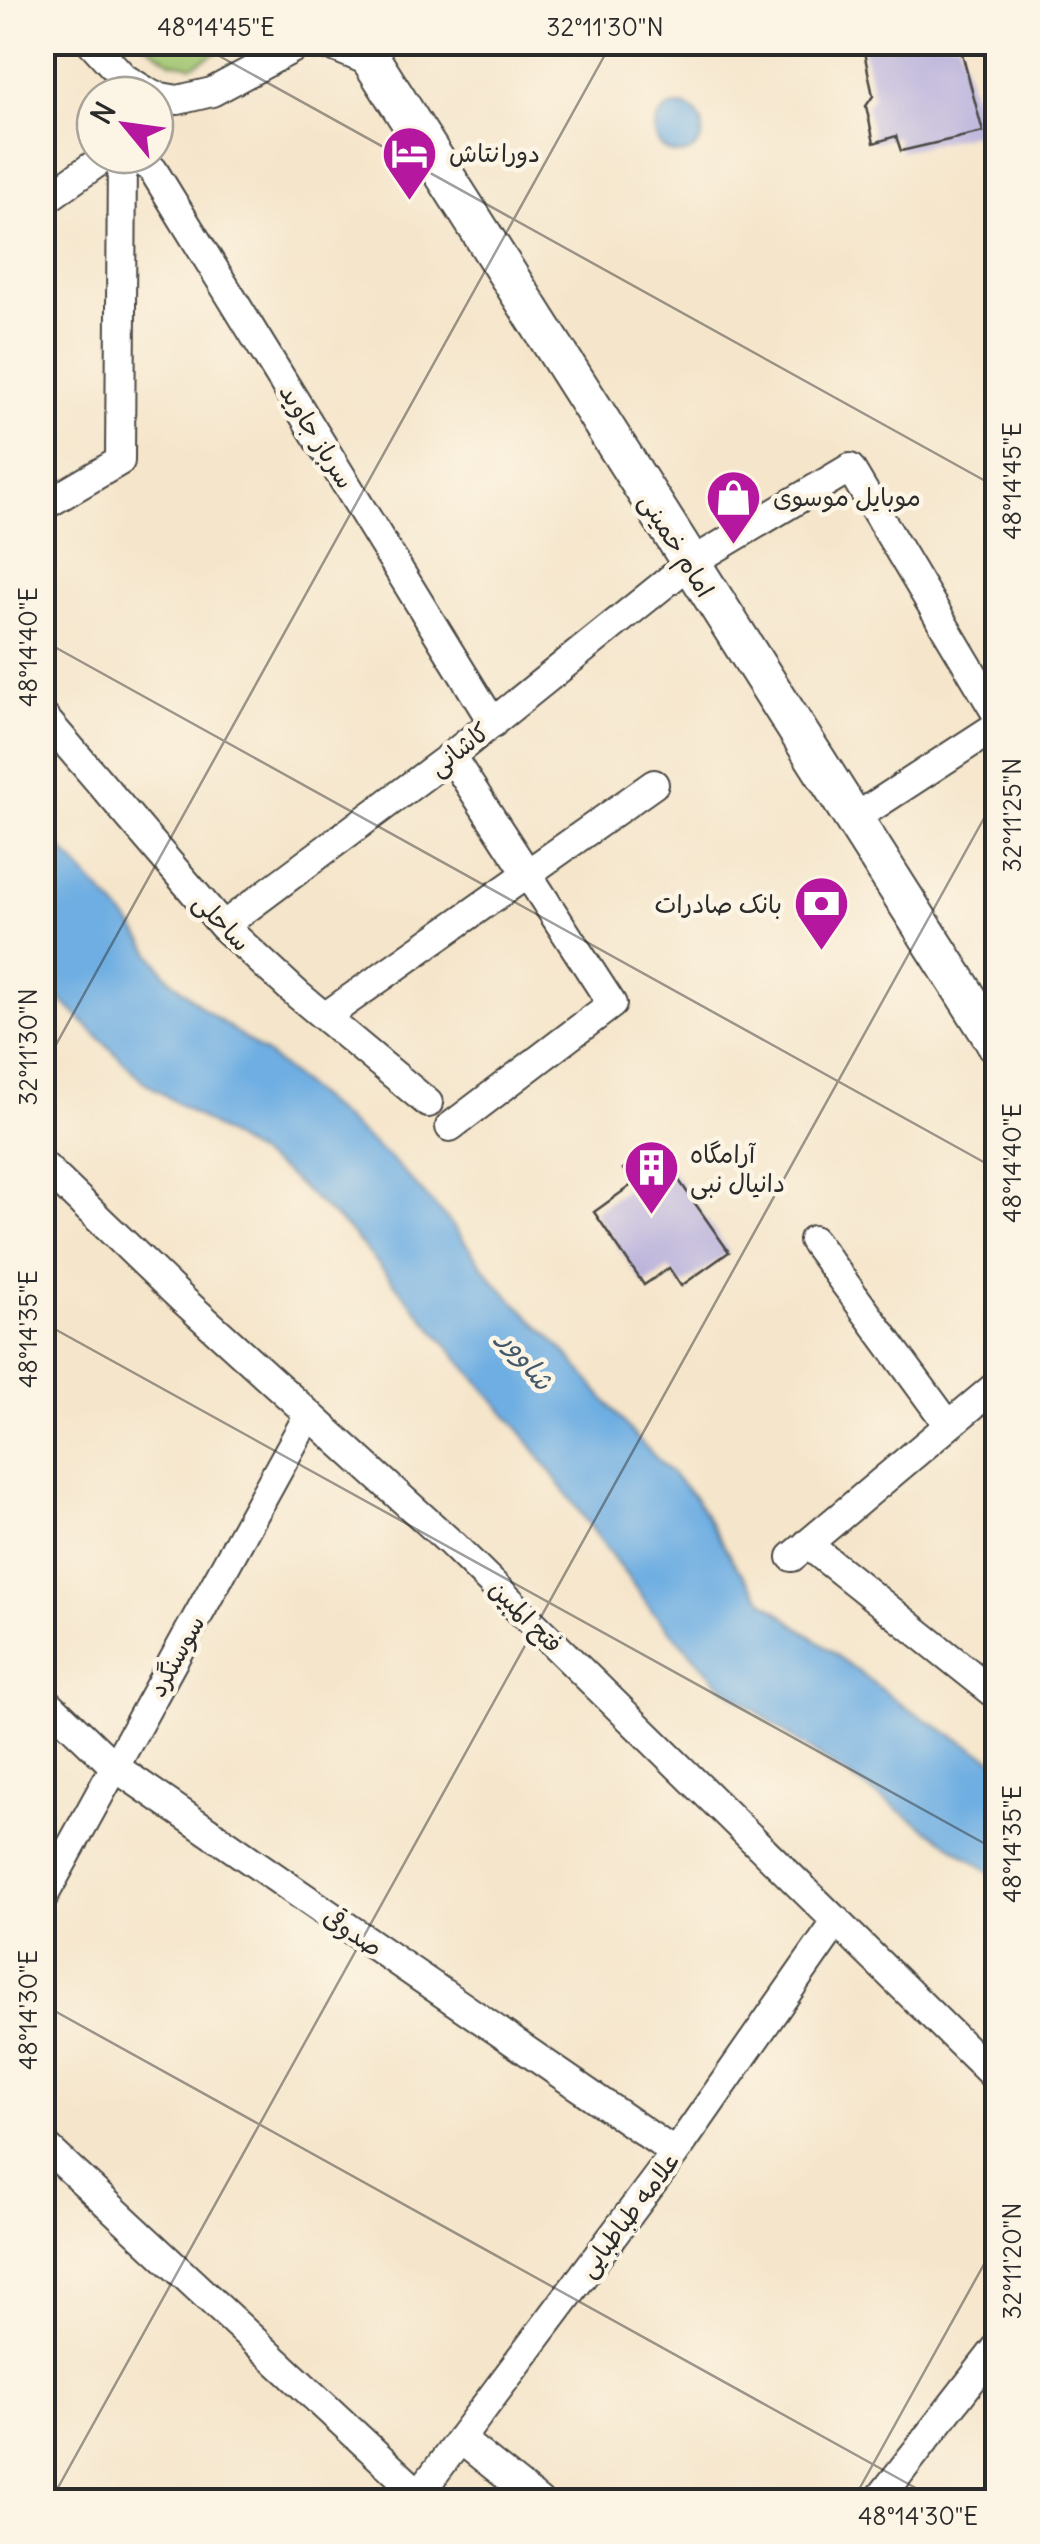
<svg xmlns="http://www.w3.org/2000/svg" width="1040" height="2544" font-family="Delius,'Playpen Sans Arabic',sans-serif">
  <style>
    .green { fill: #a2c671; stroke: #66784e; stroke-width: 2.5 }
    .water { fill: #6eaee2; stroke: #4c6c86; stroke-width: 2.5 }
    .building { fill: #b8b0db }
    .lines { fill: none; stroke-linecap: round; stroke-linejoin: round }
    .street-casing { stroke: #494743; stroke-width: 32 }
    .secondary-casing { stroke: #494743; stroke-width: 42 }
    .street { stroke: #fff; stroke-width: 28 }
    .secondary { stroke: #fff; stroke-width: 38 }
    .ticks { fill: none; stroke: #2b2b2b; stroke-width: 2.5; stroke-opacity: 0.45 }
    .labels { text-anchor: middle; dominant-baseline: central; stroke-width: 9; stroke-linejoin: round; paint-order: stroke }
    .poi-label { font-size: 25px; fill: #2b2b2b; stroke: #fcf5e5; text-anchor: start }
    .street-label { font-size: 25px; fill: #2b2b2b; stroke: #fcf5e5 }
    .water-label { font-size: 28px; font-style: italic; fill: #42596b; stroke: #fcf5e5 }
    .neatline { fill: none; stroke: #2b2b2b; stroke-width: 4 }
    .ticks-label { font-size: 25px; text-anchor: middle; fill: #2b2b2b }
  </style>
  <rect width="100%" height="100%" fill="#fcf5e5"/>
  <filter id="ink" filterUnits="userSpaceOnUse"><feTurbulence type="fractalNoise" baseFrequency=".01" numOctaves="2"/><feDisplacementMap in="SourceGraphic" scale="20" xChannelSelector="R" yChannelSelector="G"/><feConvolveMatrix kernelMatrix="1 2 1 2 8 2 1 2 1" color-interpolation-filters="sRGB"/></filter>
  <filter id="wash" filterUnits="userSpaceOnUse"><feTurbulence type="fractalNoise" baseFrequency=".0048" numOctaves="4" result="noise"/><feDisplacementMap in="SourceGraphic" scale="40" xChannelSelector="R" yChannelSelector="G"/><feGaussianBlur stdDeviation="2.25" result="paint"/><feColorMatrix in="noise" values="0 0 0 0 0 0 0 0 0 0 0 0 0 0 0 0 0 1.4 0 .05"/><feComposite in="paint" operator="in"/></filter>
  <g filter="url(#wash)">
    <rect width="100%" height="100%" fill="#f5e5ca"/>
    <path class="green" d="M 143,43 L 235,43 L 192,66 L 171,62 Z"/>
    <path class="water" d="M655 130a24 24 0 1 1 48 0a24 24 0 1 1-48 0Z
      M 42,828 L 132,925 L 166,975 L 205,1010 L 269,1056 L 392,1160 L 449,1221 L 495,1282 L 567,1354 L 634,1435 L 696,1499 L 736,1566 L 764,1601 L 905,1707 L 997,1762 L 997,1877 L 790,1736 L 718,1682 L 653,1612 L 523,1434 L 349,1230 L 284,1172 L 143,1081 L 43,982 Z"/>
    <g id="blocks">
      <path class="building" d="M 862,42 L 959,42 L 983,132 L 901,151 L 896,136 L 874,143 L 866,106 L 873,96 Z
        M 655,1146 L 729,1252 L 681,1286 L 669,1268 L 644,1285 L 594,1212 L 633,1184 L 623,1169 Z"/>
    </g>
  </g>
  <g filter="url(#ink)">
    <use href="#blocks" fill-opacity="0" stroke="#494743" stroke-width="2.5"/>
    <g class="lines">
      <defs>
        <path id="street" d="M 91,42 L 124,78 L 152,95
          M 155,96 L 178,100 L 212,92 L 303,43 L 332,46 L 371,62
          M 135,155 L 153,170 L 493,723
          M 42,202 L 108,155
          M 42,507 L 120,461 L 122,155
          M 42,715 L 223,926 L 298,995 L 428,1103
          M 852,820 L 998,725
          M 223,926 L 451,756 L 689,564 L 850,468 L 998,716
          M 326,1016 L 654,784
          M 450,1127 L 612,1004 L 451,756
          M 42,1164 L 182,1299 L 452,1544 L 998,2080
          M 813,1240 L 947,1423
          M 807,1544 L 998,1696
          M 792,1557 L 998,1384
          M 42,1697 L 115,1767 L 675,2153
          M 42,1899 L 309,1414
          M 42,2143 L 419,2494
          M 460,2439 L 539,2502
          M 413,2502 L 675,2153 L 837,1921
          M 877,2502 L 998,2346"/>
        <path id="secondary" d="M 360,42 L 998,1046"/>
      </defs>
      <use href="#street" class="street-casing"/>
      <use href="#secondary" class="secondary-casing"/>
      <use href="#street" class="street"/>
      <use href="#secondary" class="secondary"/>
    </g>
  </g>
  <path class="ticks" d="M 194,42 L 998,488M 42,640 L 998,1170M 42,1070 L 612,42M 42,1322 L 998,1851M 42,2004 L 941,2502M 50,2502 L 998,793M 852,2502 L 998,2239"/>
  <defs>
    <symbol id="hotel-pin" viewBox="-11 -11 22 30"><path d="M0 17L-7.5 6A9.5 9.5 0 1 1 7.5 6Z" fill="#b5179e" stroke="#fcf5e5"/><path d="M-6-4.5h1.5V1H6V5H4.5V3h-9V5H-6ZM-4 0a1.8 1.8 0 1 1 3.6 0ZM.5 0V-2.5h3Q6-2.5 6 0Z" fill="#fff"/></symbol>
    <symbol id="shop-pin" viewBox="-11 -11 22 30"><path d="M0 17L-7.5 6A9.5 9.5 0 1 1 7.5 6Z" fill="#b5179e" stroke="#fcf5e5"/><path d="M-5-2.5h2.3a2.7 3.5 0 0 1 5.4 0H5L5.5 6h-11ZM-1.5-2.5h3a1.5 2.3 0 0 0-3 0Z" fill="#fff"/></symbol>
    <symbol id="bank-pin" viewBox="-11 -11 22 30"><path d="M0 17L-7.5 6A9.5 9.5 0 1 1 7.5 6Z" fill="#b5179e" stroke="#fcf5e5"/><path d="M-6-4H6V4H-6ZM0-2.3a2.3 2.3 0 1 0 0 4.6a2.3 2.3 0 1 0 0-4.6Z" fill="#fff"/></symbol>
    <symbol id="building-pin" viewBox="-11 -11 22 30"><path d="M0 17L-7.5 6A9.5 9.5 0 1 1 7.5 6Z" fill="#b5179e" stroke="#fcf5e5"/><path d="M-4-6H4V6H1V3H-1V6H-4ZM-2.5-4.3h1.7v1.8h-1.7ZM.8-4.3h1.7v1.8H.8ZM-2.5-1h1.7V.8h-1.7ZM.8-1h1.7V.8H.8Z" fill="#fff"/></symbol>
  </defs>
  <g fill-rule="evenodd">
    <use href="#hotel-pin" x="378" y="122" width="63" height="86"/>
    <use href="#shop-pin" x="702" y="466" width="63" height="86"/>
    <use href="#bank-pin" x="790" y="872" width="63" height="86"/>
    <use href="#building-pin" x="620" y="1136" width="63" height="86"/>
  </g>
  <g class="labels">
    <g class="poi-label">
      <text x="449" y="153">دورانتاش</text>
      <text x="773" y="497">موبایل موسوى</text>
      <text x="782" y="904" text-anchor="end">بانک صادرات</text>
      <text x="690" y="1154">آرامگاه<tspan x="690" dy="29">دانیال نبی</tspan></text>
    </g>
    <g class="street-label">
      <text transform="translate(317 436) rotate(58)">سرباز جاوید</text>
      <text transform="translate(677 545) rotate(58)">امام خمینی</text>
      <text transform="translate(459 749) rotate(-38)">کاشانی</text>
      <text transform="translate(222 922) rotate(46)">ساحلی</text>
      <text transform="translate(526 1616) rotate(45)">فتح المبین</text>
      <text transform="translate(176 1656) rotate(-61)">سوسنگرد</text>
      <text transform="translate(353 1932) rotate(35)">صدوقی</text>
      <text transform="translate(629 2214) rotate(-53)">علامه طباطبایی</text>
    </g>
    <g class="water-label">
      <text transform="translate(527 1360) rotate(52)">شاوور</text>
    </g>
  </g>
  <rect width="1040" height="2544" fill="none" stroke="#fcf5e5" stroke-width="110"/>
  <g transform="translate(125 125) rotate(299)"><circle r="48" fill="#fcf5e5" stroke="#a8a49b" stroke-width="2.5"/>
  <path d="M0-8L18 38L0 25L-18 38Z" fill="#b5179e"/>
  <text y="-15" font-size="28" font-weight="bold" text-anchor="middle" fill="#2b2b2b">N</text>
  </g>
  <rect x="55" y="55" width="930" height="2434" class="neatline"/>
  <g class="ticks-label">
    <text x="216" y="36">48°14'45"E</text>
    <text x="605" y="36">32°11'30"N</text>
    <text transform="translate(1012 481) rotate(-90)" y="9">48°14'45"E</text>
    <text transform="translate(28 647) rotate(-90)" y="9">48°14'40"E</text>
    <text transform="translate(1012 815) rotate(-90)" y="9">32°11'25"N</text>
    <text transform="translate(28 1047) rotate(-90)" y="9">32°11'30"N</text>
    <text transform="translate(1012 1163) rotate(-90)" y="9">48°14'40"E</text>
    <text transform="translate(28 1329) rotate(-90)" y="9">48°14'35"E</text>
    <text transform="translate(1012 1844) rotate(-90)" y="9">48°14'35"E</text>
    <text transform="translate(28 2010) rotate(-90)" y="9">48°14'30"E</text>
    <text transform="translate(1012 2261) rotate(-90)" y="9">32°11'20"N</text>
    <text x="918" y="2525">48°14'30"E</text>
  </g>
</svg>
